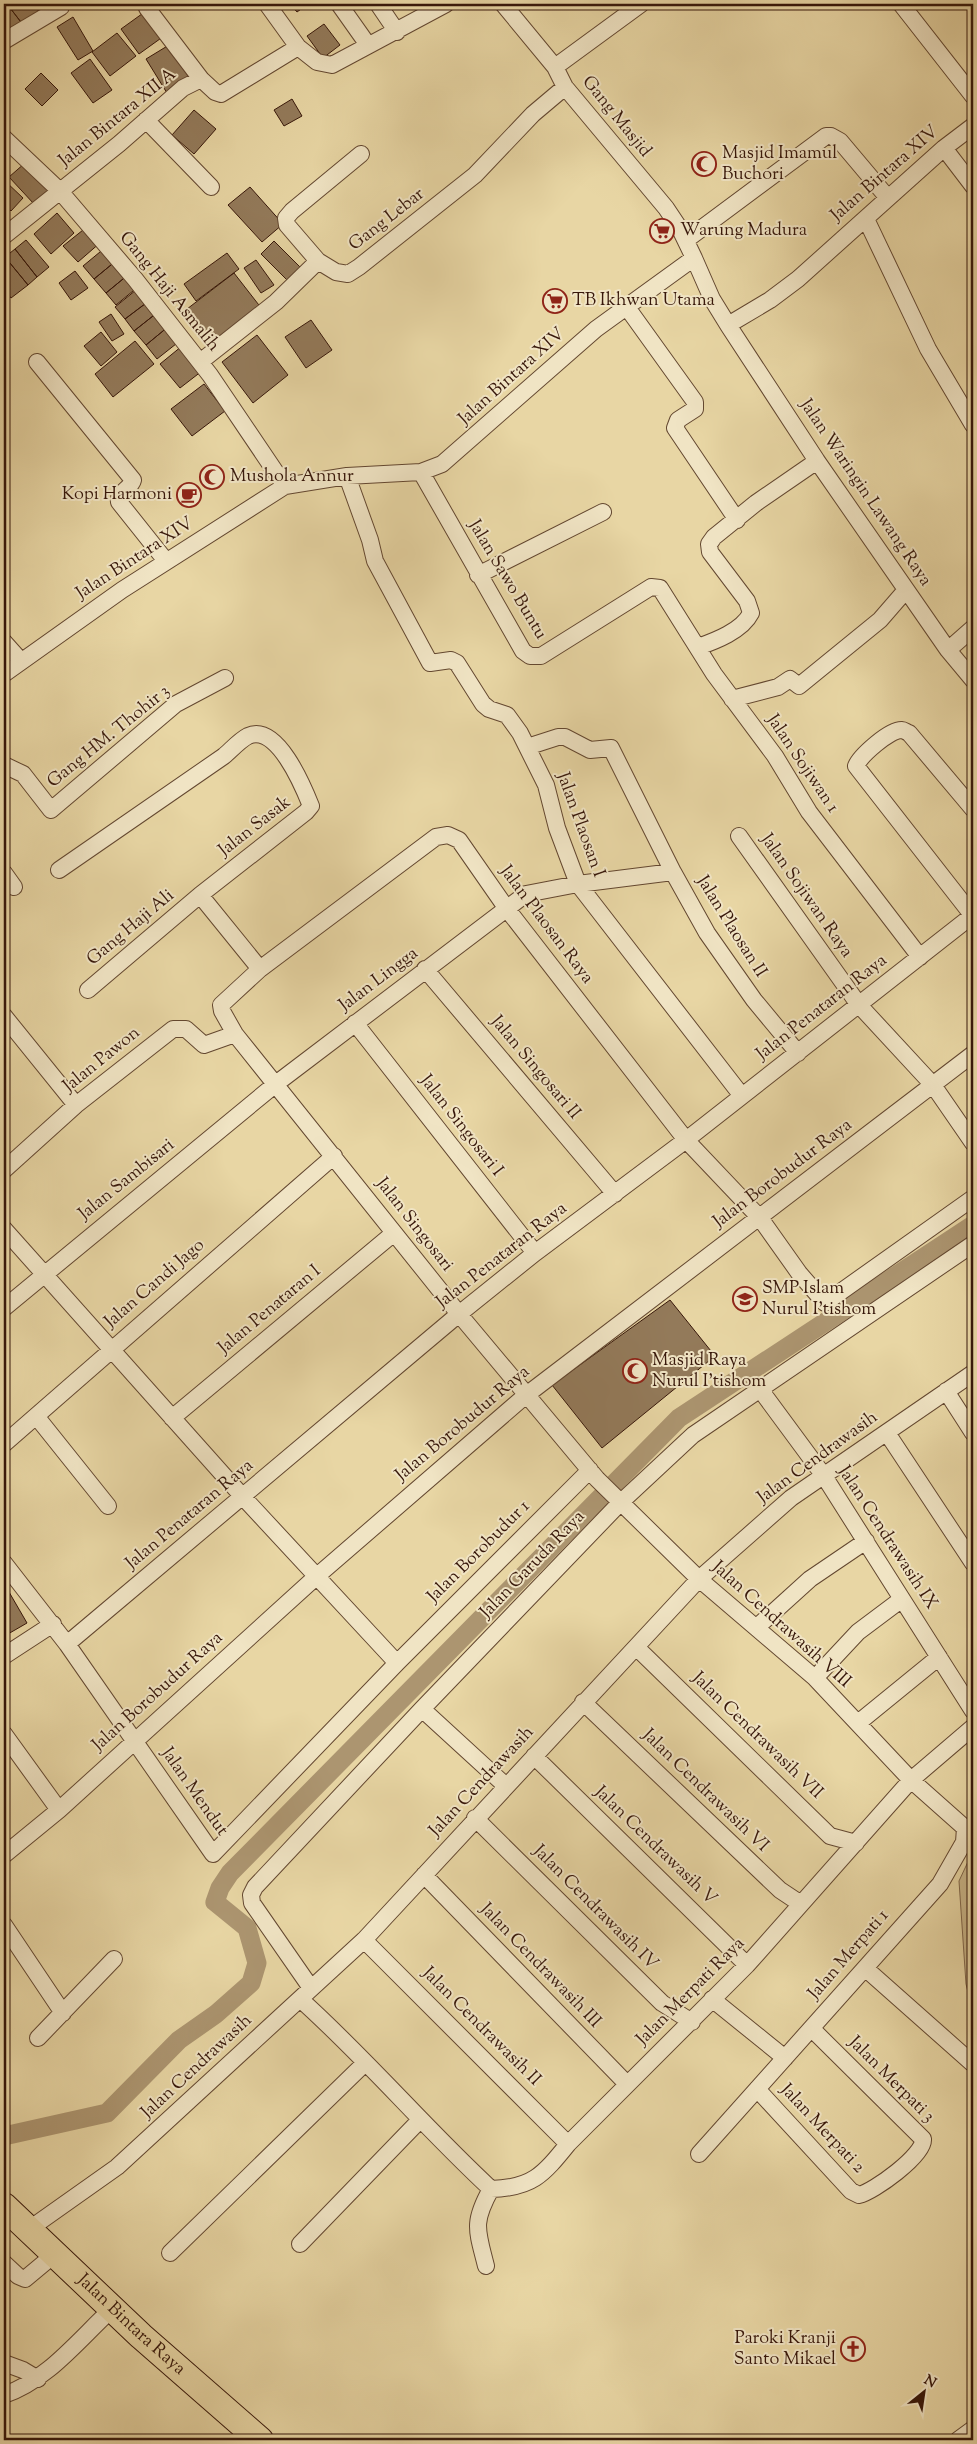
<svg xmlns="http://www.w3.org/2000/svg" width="977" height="2444" font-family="'Sorts Mill Goudy',serif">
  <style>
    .green { fill: #cab68a; stroke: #80664a }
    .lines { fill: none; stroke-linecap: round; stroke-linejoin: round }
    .canal { stroke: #ac9570; stroke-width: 19 }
    .building { fill: #937a5a; stroke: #37170a }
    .minor-casing { stroke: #634730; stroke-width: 18 }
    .primary-casing { stroke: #37170a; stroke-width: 28 }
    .minor { stroke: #f0e4c4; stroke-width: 16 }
    .primary { stroke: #e8d6a4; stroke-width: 26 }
    .labels { text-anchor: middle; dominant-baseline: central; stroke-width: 4; stroke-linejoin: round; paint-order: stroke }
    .street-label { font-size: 18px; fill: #37170a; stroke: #f0e4c4 }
    .poi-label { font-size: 18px; fill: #37170a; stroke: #f0e4c4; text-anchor: start }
  </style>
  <rect width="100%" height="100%" fill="#e8d6a4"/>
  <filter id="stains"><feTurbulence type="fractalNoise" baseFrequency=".004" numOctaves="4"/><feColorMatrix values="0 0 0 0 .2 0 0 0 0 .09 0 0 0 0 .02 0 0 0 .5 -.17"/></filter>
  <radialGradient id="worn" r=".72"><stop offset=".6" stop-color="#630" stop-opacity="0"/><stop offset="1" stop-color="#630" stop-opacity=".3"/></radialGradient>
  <path class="green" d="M 973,1851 L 973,2013 L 966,1984 L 959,1881 Z"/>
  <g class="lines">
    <path class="canal" d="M 4,2136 L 107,2113 L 179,2040 L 216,2014 L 251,1983 L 257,1963 L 247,1928 L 215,1902 L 220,1888 L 230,1873 L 679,1418 L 973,1225"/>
  </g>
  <path class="building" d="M 4,4 L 7,4 L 24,26 L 11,35 L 4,26 Z
    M 7,4 L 33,4 L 41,14 L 24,26 Z
    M 33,4 L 56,4 L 41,14 Z
    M 290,4 L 308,4 L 297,12 Z
    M 146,11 L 164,36 L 139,54 L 121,29 Z
    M 73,17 L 93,51 L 78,60 L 57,27 Z
    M 324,24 L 340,45 L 323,58 L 307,36 Z
    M 117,33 L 136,56 L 110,76 L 92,52 Z
    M 169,45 L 190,79 L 167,93 L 146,59 Z
    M 90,59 L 112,90 L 93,103 L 71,73 Z
    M 41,73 L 58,90 L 42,106 L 25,89 Z
    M 292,99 L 302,116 L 284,126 L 274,110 Z
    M 194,110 L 216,129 L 194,154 L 172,135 Z
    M 25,163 L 50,189 L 34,204 L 9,177 Z
    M 4,180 L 23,198 L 11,211 L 4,204 Z
    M 250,187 L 283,224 L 262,242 L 228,205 Z
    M 57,213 L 74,233 L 51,254 L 34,234 Z
    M 88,226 L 101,242 L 78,262 L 63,246 Z
    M 26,240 L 49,267 L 37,277 L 15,249 Z
    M 274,241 L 301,268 L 288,281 L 261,254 Z
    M 106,247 L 117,260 L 94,279 L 83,266 Z
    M 15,249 L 37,277 L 28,285 L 5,257 Z
    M 227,253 L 239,269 L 196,301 L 184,284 Z
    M 5,257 L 28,285 L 11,298 L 4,289 Z
    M 117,260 L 129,274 L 106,293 L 94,279 Z
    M 256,260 L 274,285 L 261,293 L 244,268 Z
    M 75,271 L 88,288 L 71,300 L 59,283 Z
    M 234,273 L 262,309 L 215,345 L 187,309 Z
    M 129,274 L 139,286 L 116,305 L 106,293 Z
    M 136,290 L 146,303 L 125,319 L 115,307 Z
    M 149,301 L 158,312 L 134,331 L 125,319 Z
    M 158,312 L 169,326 L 146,345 L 134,331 Z
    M 111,314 L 124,334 L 112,341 L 99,322 Z
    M 311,320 L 332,350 L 306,368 L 285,337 Z
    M 169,326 L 181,340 L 157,359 L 146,345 Z
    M 101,332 L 117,352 L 101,366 L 84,346 Z
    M 257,335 L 288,375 L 253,403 L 222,362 Z
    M 135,341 L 154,364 L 113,397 L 95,374 Z
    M 182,346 L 202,371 L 180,388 L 160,364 Z
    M 204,384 L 225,411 L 192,436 L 171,409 Z
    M 670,1300 L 715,1356 L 602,1448 L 552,1385 Z
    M 9,1592 L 27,1623 L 8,1634 L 4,1627 L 4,1595 Z"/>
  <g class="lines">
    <defs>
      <path id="minor" d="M 267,4 L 298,47
        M 339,4 L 368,45
        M 378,4 L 397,32
        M 503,4 L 555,67 L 565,87 L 666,208 L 680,229 L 694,258
        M 901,4 L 973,96
        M 147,8 L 201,79
        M 4,41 L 61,7
        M 555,67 L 641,4
        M 146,120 L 211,187
        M 4,138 L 59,190 L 135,279 L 210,375 L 285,486
        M 944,148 L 973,186
        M 866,219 L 928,349 L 973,425
        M 4,236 L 119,144 L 183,88 L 201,79 L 215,92 L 221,94 L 298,47 L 317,62 L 332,65 L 446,4
        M 686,240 L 826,136 L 831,136 L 840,141 L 888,198
        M 318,261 L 287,225 L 286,218 L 292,211 L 361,154
        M 626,306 L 695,402 L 695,409 L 678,420 L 675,428 L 737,520
        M 728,325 L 817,461 L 948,650 L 973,680
        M 37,362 L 133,480 C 131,489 117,492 119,502 L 166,561
        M 200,362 L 276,302 L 318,261 L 336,272 L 348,274 L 359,267 L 475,175 L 533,114 L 565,87
        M 421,472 L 523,651 L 530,656 L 541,656 L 651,587 L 660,588 L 714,674 L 775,756 L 809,812 L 920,957
        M 347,476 L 370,540 L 375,561 L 430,663 L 451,660 L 457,663 L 483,704 L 489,709 L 507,715 L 520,733 L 546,785 L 557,828 L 578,884 L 742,1096
        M 478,575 L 603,512
        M 4,642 L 21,661
        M 698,647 C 715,641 742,631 751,613 L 747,601 L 710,552 L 709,544 L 714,537 L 756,503 L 817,461
        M 948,650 L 973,628
        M 4,674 L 122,590 L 285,486 L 347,476 L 421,472 L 442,464 L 596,329 L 694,258 L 712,299 L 728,325 L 770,300 L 798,279 L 944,148 L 973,126
        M 732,699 L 778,687 L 790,679 L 799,686 L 880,620 L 906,590
        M 527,747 L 558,737 L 565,737 L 590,750 L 611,748 L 673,872
        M 4,765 L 23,774 L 51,810 L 176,704 L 225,678
        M 739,836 L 859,1005 L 933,1085 L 973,1143
        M 59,870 L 224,756 C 231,750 240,740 248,736 C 277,723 303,786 311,806 L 306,812 L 200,895 L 260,969 L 221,1005 L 222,1011 L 235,1034 L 459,1314 L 597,1479 L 699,1579 L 815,1678 L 911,1780 L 965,1828 L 964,1842 L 940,1884 L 699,2154
        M 4,873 L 14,887
        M 973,916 L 856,766 C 860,756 890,729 902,730 C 904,730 906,732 909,733 L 973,809
        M 260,969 L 436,837 L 448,835 L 459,840 L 507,909 L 686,1140 L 760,1218 L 799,1273 L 825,1303 L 973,1198
        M 425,969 L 615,1194
        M 88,990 L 200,895
        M 4,1016 L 76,1105
        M 355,1023 L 535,1253
        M 4,1170 L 76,1105 L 173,1029 L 186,1029 L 204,1045 L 235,1034
        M 4,1229 L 243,1497 L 397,1663
        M 4,1308 L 277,1083 L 526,894 L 578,884 L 673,872 L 707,933 L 754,1000 L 798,1053
        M 763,1389 L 765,1396 L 824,1476 L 973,1711
        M 946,1391 L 973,1433
        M 36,1416 L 108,1506
        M 172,1418 L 394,1233
        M 887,1433 L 973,1563
        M 4,1444 L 334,1156
        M 4,1563 L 67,1644 L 213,1854 L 397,1663 L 590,1470
        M 757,1627 L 810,1579 L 866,1541
        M 67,1644 L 459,1314 L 535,1253 L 686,1140 L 973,915
        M 636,1647 L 830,1836 L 856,1843
        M 4,1656 L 53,1624
        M 815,1678 L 858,1632 L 902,1599
        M 583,1702 L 780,1890 L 801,1904
        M 422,1709 L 506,1786
        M 858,1723 L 939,1657
        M 4,1734 L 59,1810
        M 534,1756 L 747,1965
        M 475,1818 L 662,2003 L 692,2022
        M 4,1855 L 59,1810 L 317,1576 L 525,1396 L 973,1054
        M 424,1875 L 627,2084
        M 4,1925 L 63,2013
        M 364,1940 L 568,2144
        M 866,1969 L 972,2063
        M 311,1988 L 252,1903 L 251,1895 L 255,1887 L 422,1709 L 620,1503 L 693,1435 L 973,1244
        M 300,1999 C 367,2059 425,2128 491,2189 C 532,2188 543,2175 568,2144 L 747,1965 L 911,1780 L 973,1727
        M 712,1999 L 785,2058
        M 38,2038 L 114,1959
        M 757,2089 L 851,2191 L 859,2195 C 873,2192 925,2155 923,2139 L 812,2029
        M 28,2230 L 117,2167 L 364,1940 L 699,1579 L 791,1498 L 973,1373
        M 300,2244 L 420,2120
        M 170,2253 L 364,2064
        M 4,2263 L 18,2276 L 25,2279 L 55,2254
        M 486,2266 C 477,2230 472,2223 491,2189
        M 4,2363 L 23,2370 L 38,2379
        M 4,2395 C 48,2380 79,2339 113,2308
        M 958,2440 L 973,2429"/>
      <g id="primary">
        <path id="s1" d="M 4,2206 L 141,2336 L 260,2440"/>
      </g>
    </defs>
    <use href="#minor" class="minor-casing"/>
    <use href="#primary" class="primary-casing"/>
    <use href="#minor" class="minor"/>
    <use href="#primary" class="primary"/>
  </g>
  <defs>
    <symbol id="mosque-ring" viewBox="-11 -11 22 22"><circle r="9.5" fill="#f0e4c4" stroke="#8f2418" stroke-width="1.5"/><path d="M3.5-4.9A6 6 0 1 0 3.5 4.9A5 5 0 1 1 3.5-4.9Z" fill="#8f2418"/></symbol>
    <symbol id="supermarket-ring" viewBox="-11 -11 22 22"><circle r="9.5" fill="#f0e4c4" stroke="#8f2418" stroke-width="1.5"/><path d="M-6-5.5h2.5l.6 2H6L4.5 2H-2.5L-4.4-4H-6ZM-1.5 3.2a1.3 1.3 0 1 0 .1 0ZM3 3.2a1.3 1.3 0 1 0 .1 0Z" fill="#8f2418"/></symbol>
    <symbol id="cafe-ring" viewBox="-11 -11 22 22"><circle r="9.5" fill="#f0e4c4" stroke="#8f2418" stroke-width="1.5"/><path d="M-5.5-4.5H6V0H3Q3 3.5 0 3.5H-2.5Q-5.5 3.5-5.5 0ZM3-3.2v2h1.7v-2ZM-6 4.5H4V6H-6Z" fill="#8f2418"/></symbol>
    <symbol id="school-ring" viewBox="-11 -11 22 22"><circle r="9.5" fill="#f0e4c4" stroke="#8f2418" stroke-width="1.5"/><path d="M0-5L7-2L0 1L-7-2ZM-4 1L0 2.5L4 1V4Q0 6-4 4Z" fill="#8f2418"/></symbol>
    <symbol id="church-ring" viewBox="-11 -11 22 22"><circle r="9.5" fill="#f0e4c4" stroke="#8f2418" stroke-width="1.5"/><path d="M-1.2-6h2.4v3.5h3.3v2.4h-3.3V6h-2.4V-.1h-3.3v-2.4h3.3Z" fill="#8f2418"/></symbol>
  </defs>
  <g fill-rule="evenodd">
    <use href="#mosque-ring" x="690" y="150" width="28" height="28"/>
    <use href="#supermarket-ring" x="648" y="217" width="28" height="28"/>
    <use href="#supermarket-ring" x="541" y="287" width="28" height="28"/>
    <use href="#mosque-ring" x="198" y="463" width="28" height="28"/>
    <use href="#cafe-ring" x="175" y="481" width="28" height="28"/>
    <use href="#school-ring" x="731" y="1285" width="28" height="28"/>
    <use href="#mosque-ring" x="621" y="1357" width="28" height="28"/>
    <use href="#church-ring" x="839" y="2335" width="28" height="28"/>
  </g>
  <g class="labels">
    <g class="street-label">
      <text transform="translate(616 117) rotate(51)">Gang Masjid</text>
      <text transform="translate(118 118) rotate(-39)">Jalan Bintara XII A</text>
      <text transform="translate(885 174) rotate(-41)">Jalan Bintara XIV</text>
      <text transform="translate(387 220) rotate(-38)">Gang Lebar</text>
      <text transform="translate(169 292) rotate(51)">Gang Haji Asmalih</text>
      <text transform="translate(512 377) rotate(-42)">Jalan Bintara XIV</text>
      <text transform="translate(865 493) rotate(56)">Jalan Waringin Lawang Raya</text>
      <text transform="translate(135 559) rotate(-33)">Jalan Bintara XIV</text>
      <text transform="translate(507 580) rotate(59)">Jalan Sawo Buntu</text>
      <text transform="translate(109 737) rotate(-39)">Gang HM. Thohir 3</text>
      <text transform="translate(802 764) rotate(56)">Jalan Sojiwan 1</text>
      <text transform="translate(580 825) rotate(70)">Jalan Plaosan I</text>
      <text transform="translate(255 827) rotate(-38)">Jalan Sasak</text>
      <text transform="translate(806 896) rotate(55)">Jalan Sojiwan Raya</text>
      <text transform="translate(546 925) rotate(53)">Jalan Plaosan Raya</text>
      <text transform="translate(731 927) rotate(58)">Jalan Plaosan II</text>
      <text transform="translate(131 928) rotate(-40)">Gang Haji Ali</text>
      <text transform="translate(379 980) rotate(-37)">Jalan Lingga</text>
      <text transform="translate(822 1008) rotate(-38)">Jalan Penataran Raya</text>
      <text transform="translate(102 1060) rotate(-39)">Jalan Pawon</text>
      <text transform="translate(535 1068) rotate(50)">Jalan Singosari II</text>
      <text transform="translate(461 1126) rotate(52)">Jalan Singosari I</text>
      <text transform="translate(783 1174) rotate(-37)">Jalan Borobudur Raya</text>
      <text transform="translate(127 1180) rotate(-39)">Jalan Sambisari</text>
      <text transform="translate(414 1225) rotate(52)">Jalan Singosari</text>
      <text transform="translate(502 1256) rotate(-38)">Jalan Penataran Raya</text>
      <text transform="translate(155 1284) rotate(-41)">Jalan Candi Jago</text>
      <text transform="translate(270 1310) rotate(-40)">Jalan Penataran I</text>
      <text transform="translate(463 1424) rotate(-40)">Jalan Borobudur Raya</text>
      <text transform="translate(818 1458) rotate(-36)">Jalan Cendrawasih</text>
      <text transform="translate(190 1515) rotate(-40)">Jalan Penataran Raya</text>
      <text transform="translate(887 1538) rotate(57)">Jalan Cendrawasih IX</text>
      <text transform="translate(479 1552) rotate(-45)">Jalan Borobudur 1</text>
      <text transform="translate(533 1565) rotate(-46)">Jalan Garuda Raya</text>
      <text transform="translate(781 1625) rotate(42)">Jalan Cendrawasih VIII</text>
      <text transform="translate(158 1692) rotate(-42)">Jalan Borobudur Raya</text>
      <text transform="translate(757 1736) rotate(44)">Jalan Cendrawasih VII</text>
      <text transform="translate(482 1782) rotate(-47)">Jalan Cendrawasih</text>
      <text transform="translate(705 1791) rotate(44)">Jalan Cendrawasih VI</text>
      <text transform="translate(194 1792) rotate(55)">Jalan Mendut</text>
      <text transform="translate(655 1846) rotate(44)">Jalan Cendrawasih V</text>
      <text transform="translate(595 1908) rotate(45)">Jalan Cendrawasih IV</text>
      <text transform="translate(849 1955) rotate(-49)">Jalan Merpati 1</text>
      <text transform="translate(540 1966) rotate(46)">Jalan Cendrawasih III</text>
      <text transform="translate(691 1992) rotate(-45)">Jalan Merpati Raya</text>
      <text transform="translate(481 2027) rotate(45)">Jalan Cendrawasih II</text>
      <text transform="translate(197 2067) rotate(-43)">Jalan Cendrawasih</text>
      <text transform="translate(891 2080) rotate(45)">Jalan Merpati 3</text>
      <text transform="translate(822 2129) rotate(47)">Jalan Merpati 2</text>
      <text stroke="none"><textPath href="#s1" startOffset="174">Jalan Bintara Raya</textPath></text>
    </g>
    <g class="poi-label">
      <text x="722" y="154">Masjid Imamul<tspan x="722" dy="21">Buchori</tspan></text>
      <text x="680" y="231">Warung Madura</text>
      <text x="572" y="301">TB Ikhwan Utama</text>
      <text x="230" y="477">Mushola Annur</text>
      <text x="172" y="495" text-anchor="end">Kopi Harmoni</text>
      <text x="762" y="1289">SMP Islam<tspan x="762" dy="21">Nurul I'tishom</tspan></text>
      <text x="652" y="1361">Masjid Raya<tspan x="652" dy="21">Nurul I'tishom</tspan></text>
      <text x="836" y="2339" text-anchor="end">Paroki Kranji<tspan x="836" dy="21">Santo Mikael</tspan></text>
    </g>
  </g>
  <rect width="977" height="2444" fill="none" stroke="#e8d6a4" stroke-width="20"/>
  <rect x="5" y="5" width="967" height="2434" fill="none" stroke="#37170a" stroke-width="2.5"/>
  <rect x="10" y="10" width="957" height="2424" fill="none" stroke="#37170a"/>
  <g transform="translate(924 2392) rotate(30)" stroke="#f0e4c4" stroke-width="4" paint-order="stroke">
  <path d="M0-4L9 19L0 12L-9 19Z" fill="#37170a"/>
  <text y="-8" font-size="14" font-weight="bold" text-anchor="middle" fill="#37170a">N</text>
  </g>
  <rect width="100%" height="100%" filter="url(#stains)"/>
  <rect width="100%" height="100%" fill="url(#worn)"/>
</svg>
